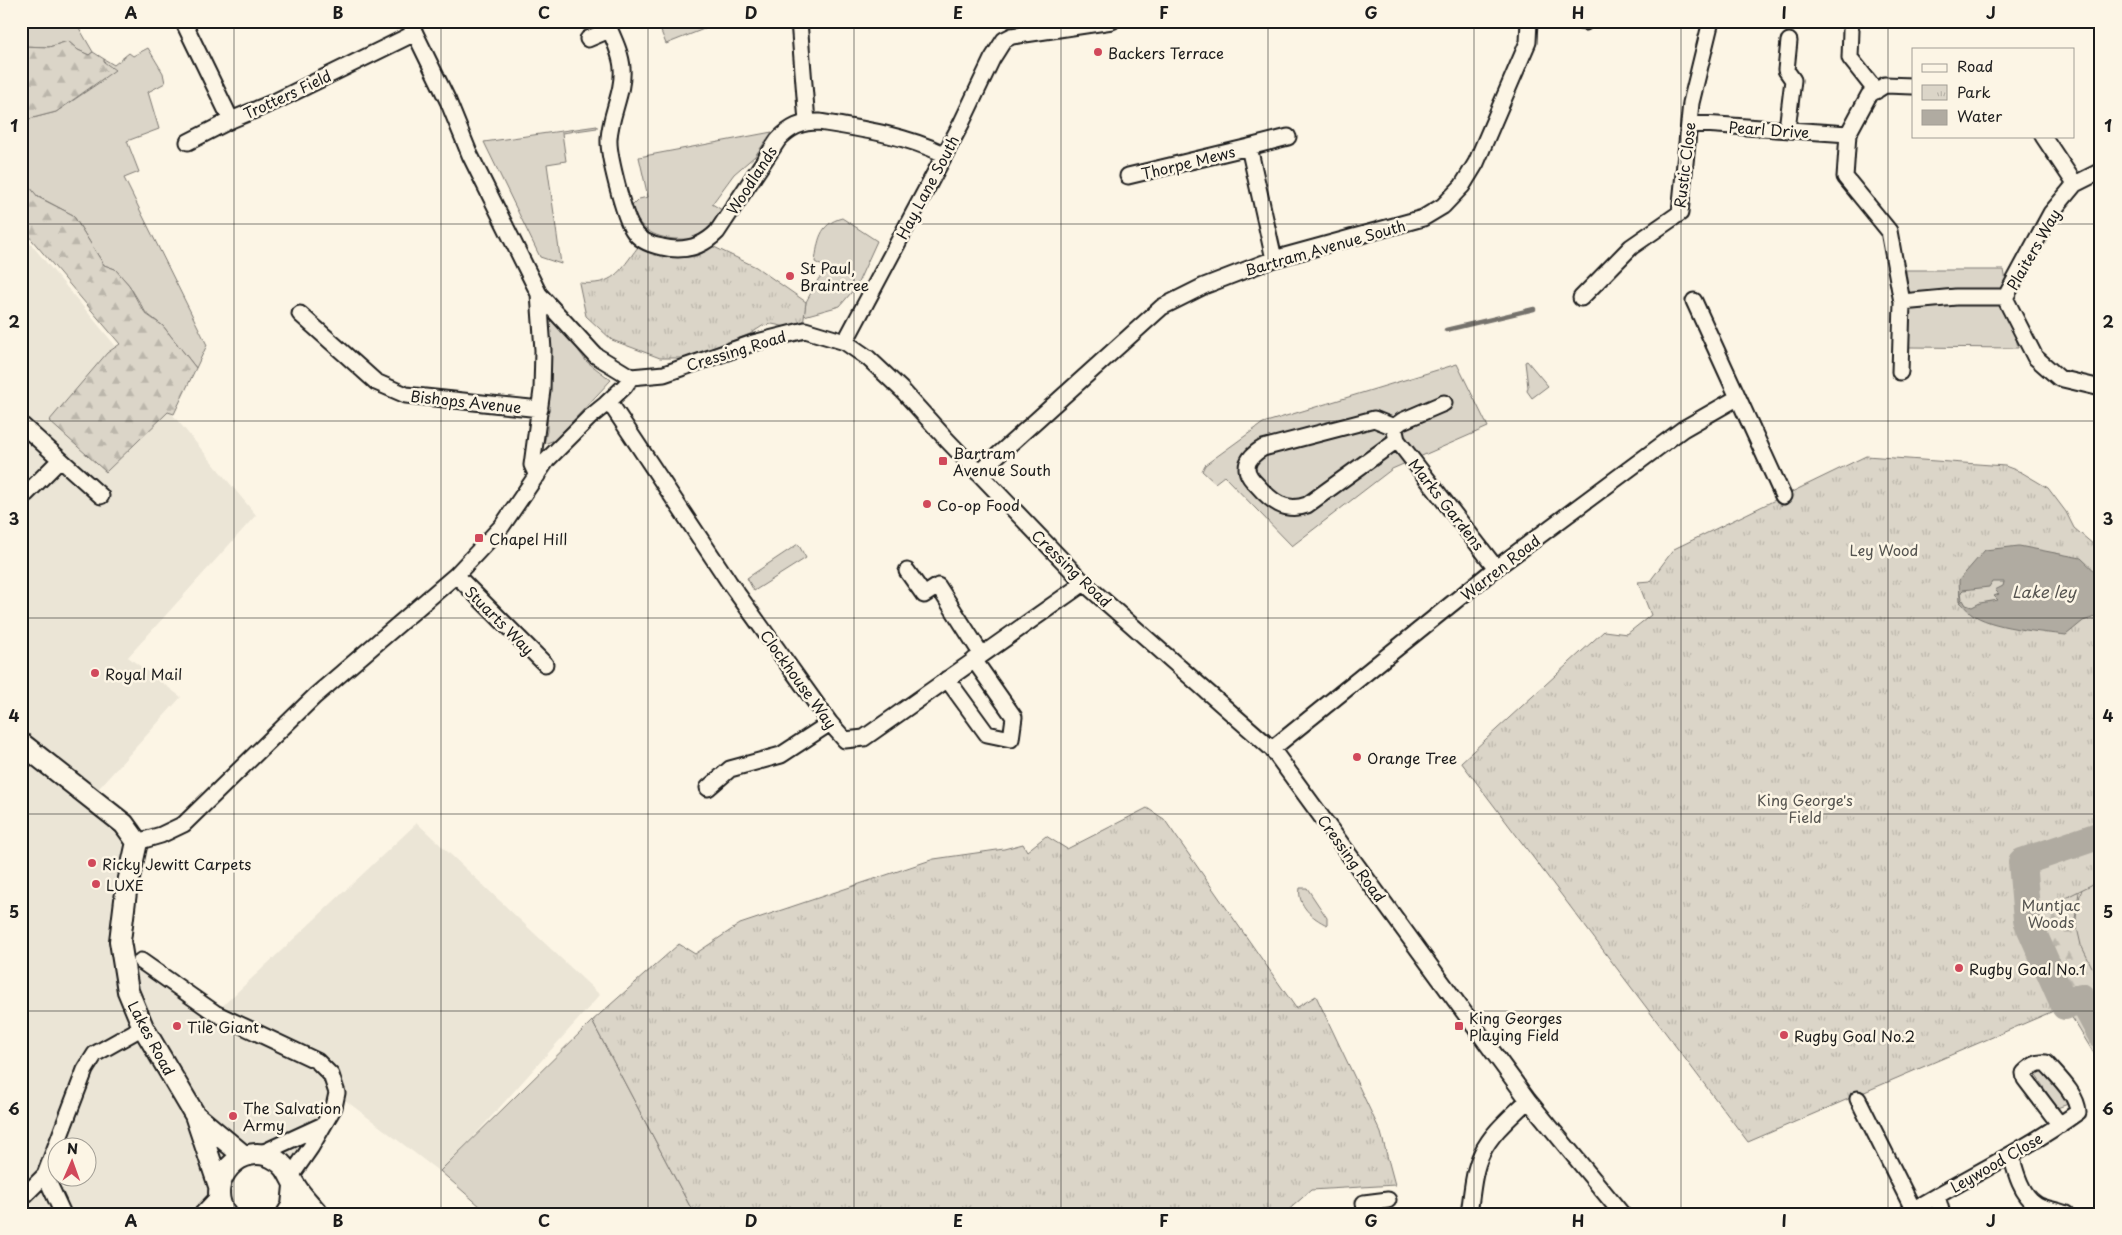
<svg xmlns="http://www.w3.org/2000/svg" width="2122" height="1235" font-family="'Playpen Sans',sans-serif">
  <style>
    .built { fill: #ebe5d6; fill-rule: evenodd }
    .green { fill: #dbd5c8; stroke: #7c7872 }
    .forest { fill: url(#forest-firs); stroke: #7c7872 }
    .park { fill: url(#park-tufts); stroke: #7c7872 }
    .water { fill: #b0aba1; stroke: #75726c }
    .lines { fill: none; stroke-linecap: round; stroke-linejoin: round }
    .stream { stroke: #75726c; stroke-width: 4.5 }
    .river { stroke: #b0aba1; stroke-width: 28 }
    .minor-casing { stroke: #1c1c1c; stroke-width: 19 }
    .major-casing { stroke: #1c1c1c; stroke-width: 24 }
    .minor { stroke: #fcf5e5; stroke-width: 15 }
    .major { stroke: #fcf5e5; stroke-width: 20 }
    .grid { fill: none; stroke: #1c1c1c; stroke-width: 1; stroke-opacity: 0.55 }
    .poi-dot { fill: #d1495b; stroke: #fcf5e5; stroke-width: 2 }
    .labels { text-anchor: middle; dominant-baseline: central; stroke-width: 5; stroke-linejoin: round; paint-order: stroke }
    .poi-label { font-size: 15px; fill: #1c1c1c; stroke: #fcf5e5; text-anchor: start }
    .street-label { font-size: 15px; fill: #1c1c1c; stroke: #fcf5e5 }
    .park-label { font-size: 15px; fill: #555450; stroke: #fcf5e5 }
    .water-label { font-size: 16px; font-style: italic; fill: #575551; stroke: #fcf5e5 }
    .neatline { fill: none; stroke: #1c1c1c; stroke-width: 2 }
    .grid-label { font-size: 16px; text-anchor: middle; font-weight: bold; fill: #1c1c1c }
  </style>
  <defs>
    <pattern id="forest-firs" width="22" height="20" patternUnits="userSpaceOnUse" patternTransform="scale(1.25)"><rect width="22" height="20" fill="#dbd5c8"/><path d="M5 1l3.5 6h-7zM16 11l3.5 6h-7z" fill="#bbb6ab"/></pattern>
    <pattern id="park-tufts" width="24" height="20" patternUnits="userSpaceOnUse" patternTransform="scale(1.25)"><rect width="24" height="20" fill="#dbd5c8"/><path d="M3 7l-1-3M5 7V3M7 7l1-3M15 17l-1-3M17 17v-4M19 17l1-3" fill="none" stroke="#bbb6ab"/></pattern>
  </defs>
  <rect width="100%" height="100%" fill="#fcf5e5"/>
  <filter id="ink" filterUnits="userSpaceOnUse"><feTurbulence type="fractalNoise" baseFrequency=".02" numOctaves="2"/><feDisplacementMap in="SourceGraphic" scale="10" xChannelSelector="R" yChannelSelector="G"/><feConvolveMatrix kernelMatrix="1 2 1 2 8 2 1 2 1" color-interpolation-filters="sRGB"/></filter>
  <g filter="url(#ink)">
    <path class="built" d="M 21,232 L 256,515 L 128,657 L 181,697 L 91,797 L 137,842 L 120,941 L 141,961 L 215,1013 L 417,823 L 600,995 L 441,1173 L 337,1094 L 291,1176 L 284,1166 L 232,1163 L 226,1214 L 21,1214 ZM 58,1148 L 88,1148 L 88,1178 L 58,1178 Z"/>
    <path class="green" d="M 21,21 L 75,21 L 93,52 L 89,55 L 78,50 L 68,41 L 49,47 L 21,46 Z
      M 657,21 L 719,21 L 719,23 L 666,44 Z
      M 148,48 L 163,73 L 165,83 L 148,92 L 159,129 L 127,141 L 139,172 L 124,178 L 207,345 L 196,368 L 163,326 L 146,313 L 129,285 L 115,269 L 104,265 L 73,215 L 37,196 L 21,176 L 21,125 L 29,119 L 56,112 L 103,80 L 104,59 L 114,65 L 129,53 L 133,56 Z
      M 597,126 L 597,128 L 562,133 L 566,161 L 547,164 L 561,264 L 540,257 L 484,142 Z
      M 772,132 L 755,156 L 734,174 L 712,204 L 722,210 C 715,220 709,229 698,236 C 691,240 683,239 675,239 C 653,237 638,229 632,206 L 639,199 L 648,197 L 639,157 Z
      M 842,218 L 877,241 L 856,287 L 840,306 L 804,316 L 806,302 L 819,278 L 823,277 L 826,271 L 824,267 L 815,262 C 818,241 819,224 842,218 Z
      M 1906,270 L 2004,270 L 2018,348 L 1909,347 Z
      M 549,315 L 553,315 L 586,361 L 611,380 L 555,440 L 544,444 L 547,431 Z
      M 1527,361 L 1548,386 L 1532,398 L 1527,391 L 1528,387 L 1525,362 Z
      M 1457,364 L 1488,427 L 1392,469 L 1292,546 L 1224,476 L 1215,483 L 1202,471 L 1205,465 L 1263,423 Z
      M 798,544 L 806,558 L 754,591 L 747,578 Z
      M 2101,846 L 2101,880 L 2096,883 L 2101,881 L 2101,985 C 2094,972 2086,960 2081,946 C 2067,910 2086,879 2101,846 Z
      M 1300,888 L 1307,888 L 1327,918 L 1327,925 C 1312,918 1297,905 1300,888 Z
      M 592,1021 L 694,1214 L 489,1214 L 440,1171 Z
      M 2043,1067 L 2071,1103 L 2057,1108 L 2033,1071 Z"/>
    <path class="forest" d="M 68,41 L 78,50 L 89,55 L 93,52 L 104,59 L 104,62 L 115,70 L 56,112 L 29,119 L 21,125 L 21,46 L 49,47 Z
      M 21,176 L 38,197 L 73,215 L 104,265 L 115,269 L 129,285 L 139,304 L 146,314 L 163,326 L 196,368 L 174,414 L 168,412 L 106,472 L 49,421 L 107,353 L 120,344 L 21,227 Z
      M 2025,862 L 2046,887 L 2079,892 L 2075,919 L 2081,945 L 2101,985 L 2101,1065 L 2065,1006 L 2027,920 Z"/>
    <path class="park" d="M 712,246 L 756,267 L 806,302 L 803,326 L 791,328 L 772,324 L 764,325 L 750,334 L 688,358 L 660,358 L 612,340 L 586,316 L 579,283 C 614,286 619,272 638,247 C 651,253 685,261 699,255 C 703,253 708,249 712,246 Z
      M 1866,456 L 2005,466 L 2021,472 L 2048,488 L 2066,512 L 2074,528 L 2101,551 L 2101,880 L 2027,917 L 2038,951 L 2065,1006 L 1748,1142 L 1461,762 L 1604,631 L 1627,634 L 1651,615 L 1638,582 L 1650,581 L 1674,549 Z
      M 1147,808 L 1164,819 L 1296,1008 L 1316,996 L 1381,1133 L 1395,1185 L 1311,1190 L 1284,1214 L 694,1214 L 592,1021 L 679,944 L 695,954 L 740,924 L 934,859 L 1004,849 L 1023,844 L 1027,851 L 1046,836 L 1067,849 Z"/>
    <path class="water" d="M 2019,546 L 2081,558 L 2101,577 L 2101,615 L 2083,621 L 2066,635 C 2042,632 1989,628 1971,613 C 1967,610 1964,606 1960,602 L 1963,600 L 1966,605 L 1972,607 L 1980,603 L 1998,600 L 1994,596 L 1999,594 L 1995,590 L 2003,586 L 2004,582 L 1992,582 L 1989,587 L 1963,590 L 1961,592 L 1962,599 L 1960,601 L 1959,580 L 1985,550 Z"/>
    <g class="lines">
      <path class="stream" d="M 1446,330 L 1534,309"/>
      <path class="river" d="M 2101,835 L 2022,862 L 2027,920 L 2065,1006 L 2081,997 L 2101,1034"/>
      <defs>
        <path id="minor" d="M 183,21 L 231,120 L 274,102 L 415,33
          M 409,21 L 448,101 L 470,155 L 539,294 L 595,355 L 631,377 L 664,374 L 753,343 L 805,330 L 845,342 L 868,358 L 902,390 L 947,440 L 1084,583 L 1272,749 L 1528,1100 L 1622,1214
          M 606,21 C 612,36 621,52 622,68 C 624,92 610,115 609,139 C 608,155 624,217 633,230 C 639,240 651,245 662,247 C 683,252 701,248 717,232 L 778,140 C 790,127 801,122 819,122 C 862,129 904,135 944,154
          M 799,21 L 807,122
          M 1580,21 L 1585,22
          M 1851,30 L 1850,58 L 1876,91
          M 588,39 L 609,30
          M 1689,123 L 1848,134
          M 1787,129 L 1793,80 L 1786,70 L 1789,41
          M 2043,136 L 2075,184
          M 188,142 L 231,120
          M 1249,147 L 1288,137
          M 2101,171 L 2075,184 L 2051,213 L 2005,298 L 2035,357 L 2059,378 L 2101,388
          M 1128,176 L 1249,147 L 1274,259
          M 1581,298 L 1631,247 L 1680,213 L 1691,103 L 1710,25 L 1708,21
          M 1694,301 L 1783,496
          M 1902,302 L 1956,297 L 2000,297 L 2005,298
          M 300,314 L 376,382 L 406,395 L 540,409
          M 845,342 L 961,124 L 992,59 L 1004,40 L 1012,36 L 1112,21
          M 1900,372 L 1902,302 L 1889,231 L 1845,177 L 1848,134 L 1869,95 L 1885,85 L 1913,86
          M 606,404 L 614,409 L 729,582 L 830,723 L 845,740 L 864,738 L 1084,583
          M 21,424 L 101,496
          M 1394,427 L 1402,421 L 1444,403
          M 1397,440 L 1307,505 C 1285,513 1271,501 1257,485 C 1253,481 1247,475 1247,468 C 1247,458 1256,452 1263,448 L 1374,419 L 1394,427 L 1397,440 L 1496,568
          M 978,473 L 1162,307 L 1204,286 L 1274,259 L 1423,218 L 1443,206 L 1462,186 L 1476,163 L 1528,42 L 1529,21
          M 537,476 L 532,465 L 542,390 L 543,350 L 539,294
          M 26,494 L 60,460
          M 907,571 L 924,595 L 938,586 L 982,655
          M 456,575 L 545,664
          M 947,679 L 987,734 L 1011,739 L 1014,717 L 974,660
          M 1272,749 L 1496,568 L 1683,429 L 1737,398
          M 708,788 L 730,769 L 781,755 L 830,723
          M 137,842 L 161,835 L 184,824 L 315,696 L 456,575 L 502,526 L 547,460 L 590,417 L 606,404 L 625,386 L 631,377
          M 141,961 L 215,1013 L 317,1061 L 331,1075 L 337,1093 L 334,1107 L 311,1147 L 291,1176
          M 1858,1099 L 1913,1209
          M 260,1154 L 323,1125
          M 2011,1155 C 2015,1170 2021,1195 2036,1204 C 2043,1209 2057,1210 2066,1214
          M 45,1175 L 63,1214
          M 1937,1196 L 1942,1214
          M 21,1199 L 45,1175 L 85,1070 L 95,1054 L 143,1027
          M 202,1214 L 219,1196
          M 1366,1214 L 1364,1203 L 1388,1200
          M 1469,1214 C 1472,1194 1473,1171 1482,1153 C 1492,1132 1512,1116 1528,1100
          M 1906,1214 C 1963,1179 2024,1151 2078,1112 C 2077,1094 2058,1077 2046,1063 C 2037,1062 2031,1066 2024,1073 L 2025,1079 L 2060,1125"/>
        <path id="major" d="M 21,743 L 124,824 L 137,842 L 126,892 L 120,941 L 128,991 L 143,1027 L 195,1115 L 219,1186
          M 196,1116 L 244,1156
          M 226,1214 C 203,1182 242,1138 276,1160 C 288,1167 289,1177 296,1187 C 302,1197 311,1205 318,1214
          M 287,1214 L 292,1206 L 294,1186"/>
      </defs>
      <use href="#minor" class="minor-casing"/>
      <use href="#major" class="major-casing"/>
      <use href="#minor" class="minor"/>
      <use href="#major" class="major"/>
    </g>
  </g>
  <path class="grid" d="M 234,21 L 234,1214M 441,21 L 441,1214M 648,21 L 648,1214M 854,21 L 854,1214M 1061,21 L 1061,1214M 1268,21 L 1268,1214M 1474,21 L 1474,1214M 1681,21 L 1681,1214M 1888,21 L 1888,1214M 21,224 L 2101,224M 21,421 L 2101,421M 21,618 L 2101,618M 21,814 L 2101,814M 21,1011 L 2101,1011"/>
  <g class="poi-dot">
    <circle cx="1098" cy="52" r="5"/>
    <circle cx="790" cy="276" r="5"/>
    <rect x="938" y="456" width="10" height="10" rx="2.5"/>
    <circle cx="927" cy="504" r="5"/>
    <rect x="474" y="533" width="10" height="10" rx="2.5"/>
    <circle cx="95" cy="673" r="5"/>
    <circle cx="1357" cy="757" r="5"/>
    <circle cx="92" cy="863" r="5"/>
    <circle cx="96" cy="884" r="5"/>
    <circle cx="1959" cy="968" r="5"/>
    <circle cx="177" cy="1026" r="5"/>
    <rect x="1454" y="1021" width="10" height="10" rx="2.5"/>
    <circle cx="1784" cy="1035" r="5"/>
    <circle cx="233" cy="1116" r="5"/>
  </g>
  <g class="labels">
    <g class="poi-label">
      <text x="1108" y="52">Backers Terrace</text>
      <text x="800" y="267">St Paul,<tspan x="800" dy="17">Braintree</tspan></text>
      <text x="953" y="452">Bartram<tspan x="953" dy="17">Avenue South</tspan></text>
      <text x="937" y="504">Co-op Food</text>
      <text x="489" y="538">Chapel Hill</text>
      <text x="105" y="673">Royal Mail</text>
      <text x="1367" y="757">Orange Tree</text>
      <text x="102" y="863">Ricky Jewitt Carpets</text>
      <text x="106" y="884">LUXE</text>
      <text x="1969" y="968">Rugby Goal No.1</text>
      <text x="1469" y="1017">King Georges<tspan x="1469" dy="17">Playing Field</tspan></text>
      <text x="187" y="1026">Tile Giant</text>
      <text x="1794" y="1035">Rugby Goal No.2</text>
      <text x="243" y="1107">The Salvation<tspan x="243" dy="17">Army</tspan></text>
    </g>
    <g class="street-label">
      <text transform="translate(287 94) rotate(-25)">Trotters Field</text>
      <text transform="translate(1769 129) rotate(4)">Pearl Drive</text>
      <text transform="translate(1188 162) rotate(-14)">Thorpe Mews</text>
      <text transform="translate(1684 165) rotate(-83)">Rustic Close</text>
      <text transform="translate(751 180) rotate(-57)">Woodlands</text>
      <text transform="translate(927 187) rotate(-62)">Hay Lane South</text>
      <text transform="translate(1325 247) rotate(-16)">Bartram Avenue South</text>
      <text transform="translate(2033 249) rotate(-60)">Plaiters Way</text>
      <text transform="translate(736 350) rotate(-17)">Cressing Road</text>
      <text transform="translate(466 401) rotate(6)">Bishops Avenue</text>
      <text transform="translate(1447 504) rotate(52)">Marks Gardens</text>
      <text transform="translate(1500 567) rotate(-38)">Warren Road</text>
      <text transform="translate(1072 568) rotate(44)">Cressing Road</text>
      <text transform="translate(500 620) rotate(45)">Stuarts Way</text>
      <text transform="translate(799 679) rotate(54)">Clockhouse Way</text>
      <text transform="translate(1352 858) rotate(54)">Cressing Road</text>
      <text transform="translate(152 1038) rotate(62)">Lakes Road</text>
      <text transform="translate(1996 1162) rotate(-30)">Leywood Close</text>
    </g>
    <g class="park-label">
      <text x="1884" y="549">Ley Wood</text>
      <text x="1805" y="799">King George's<tspan x="1805" dy="17">Field</tspan></text>
      <text x="2051" y="904">Muntjac<tspan x="2051" dy="17">Woods</tspan></text>
    </g>
    <g class="water-label">
      <text x="2044" y="591">Lake ley</text>
    </g>
  </g>
  <rect width="2122" height="1235" fill="none" stroke="#fcf5e5" stroke-width="55"/>
  <rect x="1912" y="48" width="162" height="90" fill="#fcf5e5" stroke="#a29e95"/>
  <rect x="1922" y="64" width="25" height="8" fill="#fcf5e5" stroke="#a29e95"/>
  <text x="1957" y="72" font-size="15" fill="#1c1c1c">Road</text>
  <rect x="1922" y="85" width="25" height="15" fill="url(#park-tufts)" stroke="#a29e95"/>
  <text x="1957" y="98" font-size="15" fill="#1c1c1c">Park</text>
  <rect x="1922" y="110" width="25" height="15" fill="#b0aba1" stroke="#a29e95"/>
  <text x="1957" y="122" font-size="15" fill="#1c1c1c">Water</text>
  <g transform="translate(72 1162) rotate(2)"><circle r="24" fill="#fcf5e5" stroke="#a29e95"/>
  <path d="M0-4L9 19L0 12L-9 19Z" fill="#d1495b"/>
  <text y="-8" font-size="14" font-weight="bold" text-anchor="middle" fill="#1c1c1c">N</text>
  </g>
  <rect x="28" y="28" width="2066" height="1180" class="neatline"/>
  <g class="grid-label">
    <text x="131" y="19">A</text>
    <text x="338" y="19">B</text>
    <text x="544" y="19">C</text>
    <text x="751" y="19">D</text>
    <text x="958" y="19">E</text>
    <text x="1164" y="19">F</text>
    <text x="1371" y="19">G</text>
    <text x="1578" y="19">H</text>
    <text x="1784" y="19">I</text>
    <text x="1991" y="19">J</text>
    <text x="14" y="132">1</text>
    <text x="2108" y="132">1</text>
    <text x="14" y="328">2</text>
    <text x="2108" y="328">2</text>
    <text x="14" y="525">3</text>
    <text x="2108" y="525">3</text>
    <text x="14" y="722">4</text>
    <text x="2108" y="722">4</text>
    <text x="14" y="918">5</text>
    <text x="2108" y="918">5</text>
    <text x="14" y="1115">6</text>
    <text x="2108" y="1115">6</text>
    <text x="131" y="1227">A</text>
    <text x="338" y="1227">B</text>
    <text x="544" y="1227">C</text>
    <text x="751" y="1227">D</text>
    <text x="958" y="1227">E</text>
    <text x="1164" y="1227">F</text>
    <text x="1371" y="1227">G</text>
    <text x="1578" y="1227">H</text>
    <text x="1784" y="1227">I</text>
    <text x="1991" y="1227">J</text>
  </g>
</svg>
